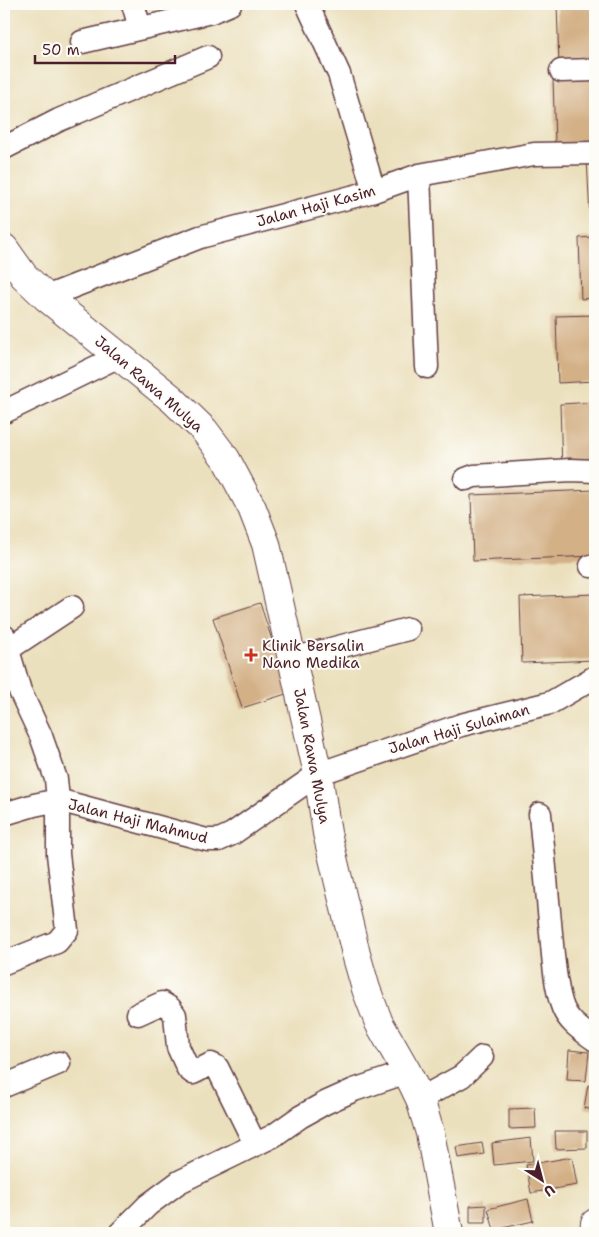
<svg xmlns="http://www.w3.org/2000/svg" width="599" height="1237" font-family="'Shantell Sans',sans-serif">
  <style>
    .building { fill: #d3b086 }
    .lines { fill: none; stroke-linecap: round; stroke-linejoin: round }
    .minor-casing { stroke: #623c41; stroke-width: 25 }
    .secondary-casing { stroke: #623c41; stroke-width: 30 }
    .minor { stroke: #fff; stroke-width: 22 }
    .secondary { stroke: #fff; stroke-width: 28 }
    .poi-dot { fill: #c8321e; stroke: #fdfcf7; stroke-width: 2 }
    .labels { text-anchor: middle; dominant-baseline: central; stroke-width: 4; stroke-linejoin: round; paint-order: stroke }
    .street-label { font-size: 15px; fill: #4a1f2b; stroke: #fdfcf7 }
    .poi-label { font-size: 15px; fill: #4a1f2b; stroke: #fdfcf7; text-anchor: start }
  </style>
  <rect width="100%" height="100%" fill="#fdfcf7"/>
  <filter id="ink" filterUnits="userSpaceOnUse"><feTurbulence type="fractalNoise" baseFrequency=".02" numOctaves="2"/><feDisplacementMap in="SourceGraphic" scale="10" xChannelSelector="R" yChannelSelector="G"/><feConvolveMatrix kernelMatrix="1 2 1 2 8 2 1 2 1" color-interpolation-filters="sRGB"/></filter>
  <filter id="wash" filterUnits="userSpaceOnUse"><feTurbulence type="fractalNoise" baseFrequency=".0096" numOctaves="4" result="noise"/><feDisplacementMap in="SourceGraphic" scale="20" xChannelSelector="R" yChannelSelector="G"/><feGaussianBlur stdDeviation="1.12" result="paint"/><feColorMatrix in="noise" values="0 0 0 0 0 0 0 0 0 0 0 0 0 0 0 0 0 1.4 0 .05"/><feComposite in="paint" operator="in"/></filter>
  <g filter="url(#wash)">
    <rect width="100%" height="100%" fill="#ebe0bd"/>
    <g id="blocks">
      <path class="building" d="M 557,4 L 595,4 L 595,63 L 559,65 Z
        M 595,76 L 595,142 L 555,144 L 553,78 Z
        M 587,159 L 595,159 L 595,217 L 590,217 Z
        M 595,237 L 595,298 L 581,299 L 579,238 Z
        M 595,315 L 595,381 L 558,383 L 556,316 Z
        M 595,402 L 595,469 L 562,470 L 560,404 Z
        M 595,490 L 595,556 L 473,561 L 471,495 Z
        M 595,594 L 595,660 L 522,663 L 520,597 Z
        M 260,603 L 289,693 L 242,708 L 213,618 Z
        M 569,1050 L 589,1052 L 586,1081 L 567,1080 Z
        M 588,1085 L 595,1087 L 595,1110 L 584,1108 Z
        M 535,1108 L 536,1128 L 509,1129 L 509,1109 Z
        M 555,1131 L 587,1131 L 587,1148 L 556,1149 Z
        M 531,1138 L 533,1161 L 494,1165 L 492,1143 Z
        M 482,1143 L 484,1154 L 458,1158 L 456,1147 Z
        M 572,1157 L 577,1185 L 531,1193 L 526,1165 Z
        M 528,1199 L 533,1221 L 494,1230 L 488,1209 Z
        M 486,1205 L 486,1223 L 470,1223 L 470,1206 Z"/>
    </g>
  </g>
  <g filter="url(#ink)">
    <use href="#blocks" fill-opacity="0" stroke="#623c41" stroke-width="1"/>
    <g class="lines">
      <defs>
        <path id="minor" d="M 133,4 L 140,28
          M 307,4 L 339,74 L 374,191
          M 82,42 L 211,12 L 230,4
          M 561,71 L 595,70
          M 4,148 L 59,120 L 208,57
          M 419,175 L 427,367
          M 46,297 L 200,237 L 374,191 L 419,175 L 534,154 L 595,153
          M 4,412 L 119,356
          M 466,479 L 474,476 L 571,470 L 595,471
          M 591,566 L 595,566
          M 4,636 L 20,691 L 41,736 L 56,779 L 58,800 L 58,854 L 67,930 L 57,942 L 4,963
          M 4,652 L 72,607
          M 292,659 L 408,629
          M 4,814 L 34,805 L 58,800 L 207,840 L 219,840 L 232,834 L 318,774 L 461,725 L 550,703 L 595,677
          M 540,814 C 544,854 547,893 551,933 C 553,955 555,988 563,1008 C 569,1023 583,1031 595,1040
          M 138,1014 L 162,1003 L 170,1008 L 175,1015 L 178,1047 L 188,1069 L 193,1073 L 211,1064 L 217,1067 L 255,1144
          M 4,1086 L 59,1063
          M 420,1099 L 462,1076 L 482,1057
          M 120,1233 L 148,1205 L 179,1182 L 273,1136 L 300,1117 L 325,1103 L 354,1090 L 407,1072"/>
        <path id="secondary" d="M 4,248 L 24,276 L 46,297 L 172,399 L 204,430 L 226,459 L 252,508 L 266,544 L 318,774 L 327,833 L 356,954 L 366,989 L 379,1023 L 407,1072 L 420,1099 L 430,1133 L 449,1233
          M 594,1233 L 595,1223"/>
      </defs>
      <use href="#minor" class="minor-casing"/>
      <use href="#secondary" class="secondary-casing"/>
      <use href="#minor" class="minor"/>
      <use href="#secondary" class="secondary"/>
    </g>
  </g>
  <path class="poi-dot" d="M248.5 647.5h5v5h5v5h-5v5h-5v-5h-5v-5h5z"/>
  <g class="labels">
    <g class="street-label">
      <text transform="translate(316 206) rotate(-15)">Jalan Haji Kasim</text>
      <text transform="translate(149 384) rotate(41)">Jalan Rawa Mulya</text>
      <text transform="translate(459 729) rotate(-16)">Jalan Haji Sulaiman</text>
      <text transform="translate(312 756) rotate(79)">Jalan Rawa Mulya</text>
      <text transform="translate(138 821) rotate(14)">Jalan Haji Mahmud</text>
    </g>
    <g class="poi-label">
      <text x="262" y="646">Klinik Bersalin<tspan x="262" dy="17">Nano Medika</tspan></text>
    </g>
  </g>
  <rect width="599" height="1237" fill="none" stroke="#fdfcf7" stroke-width="20"/>
  <g transform="translate(542 1180) rotate(144)" stroke="#fdfcf7" stroke-width="4" paint-order="stroke">
  <path d="M0-4L9 19L0 12L-9 19Z" fill="#4a1f2b"/>
  <text y="-8" font-size="14" font-weight="bold" text-anchor="middle" fill="#4a1f2b">U</text>
  </g>
  <path d="M35 55v8h140v-8" fill="none" stroke="#4a1f2b" stroke-width="2.5"/>
  <text x="42" y="55" font-size="15" fill="#4a1f2b" stroke="#fdfcf7" stroke-width="4" paint-order="stroke">50 m</text>
</svg>
